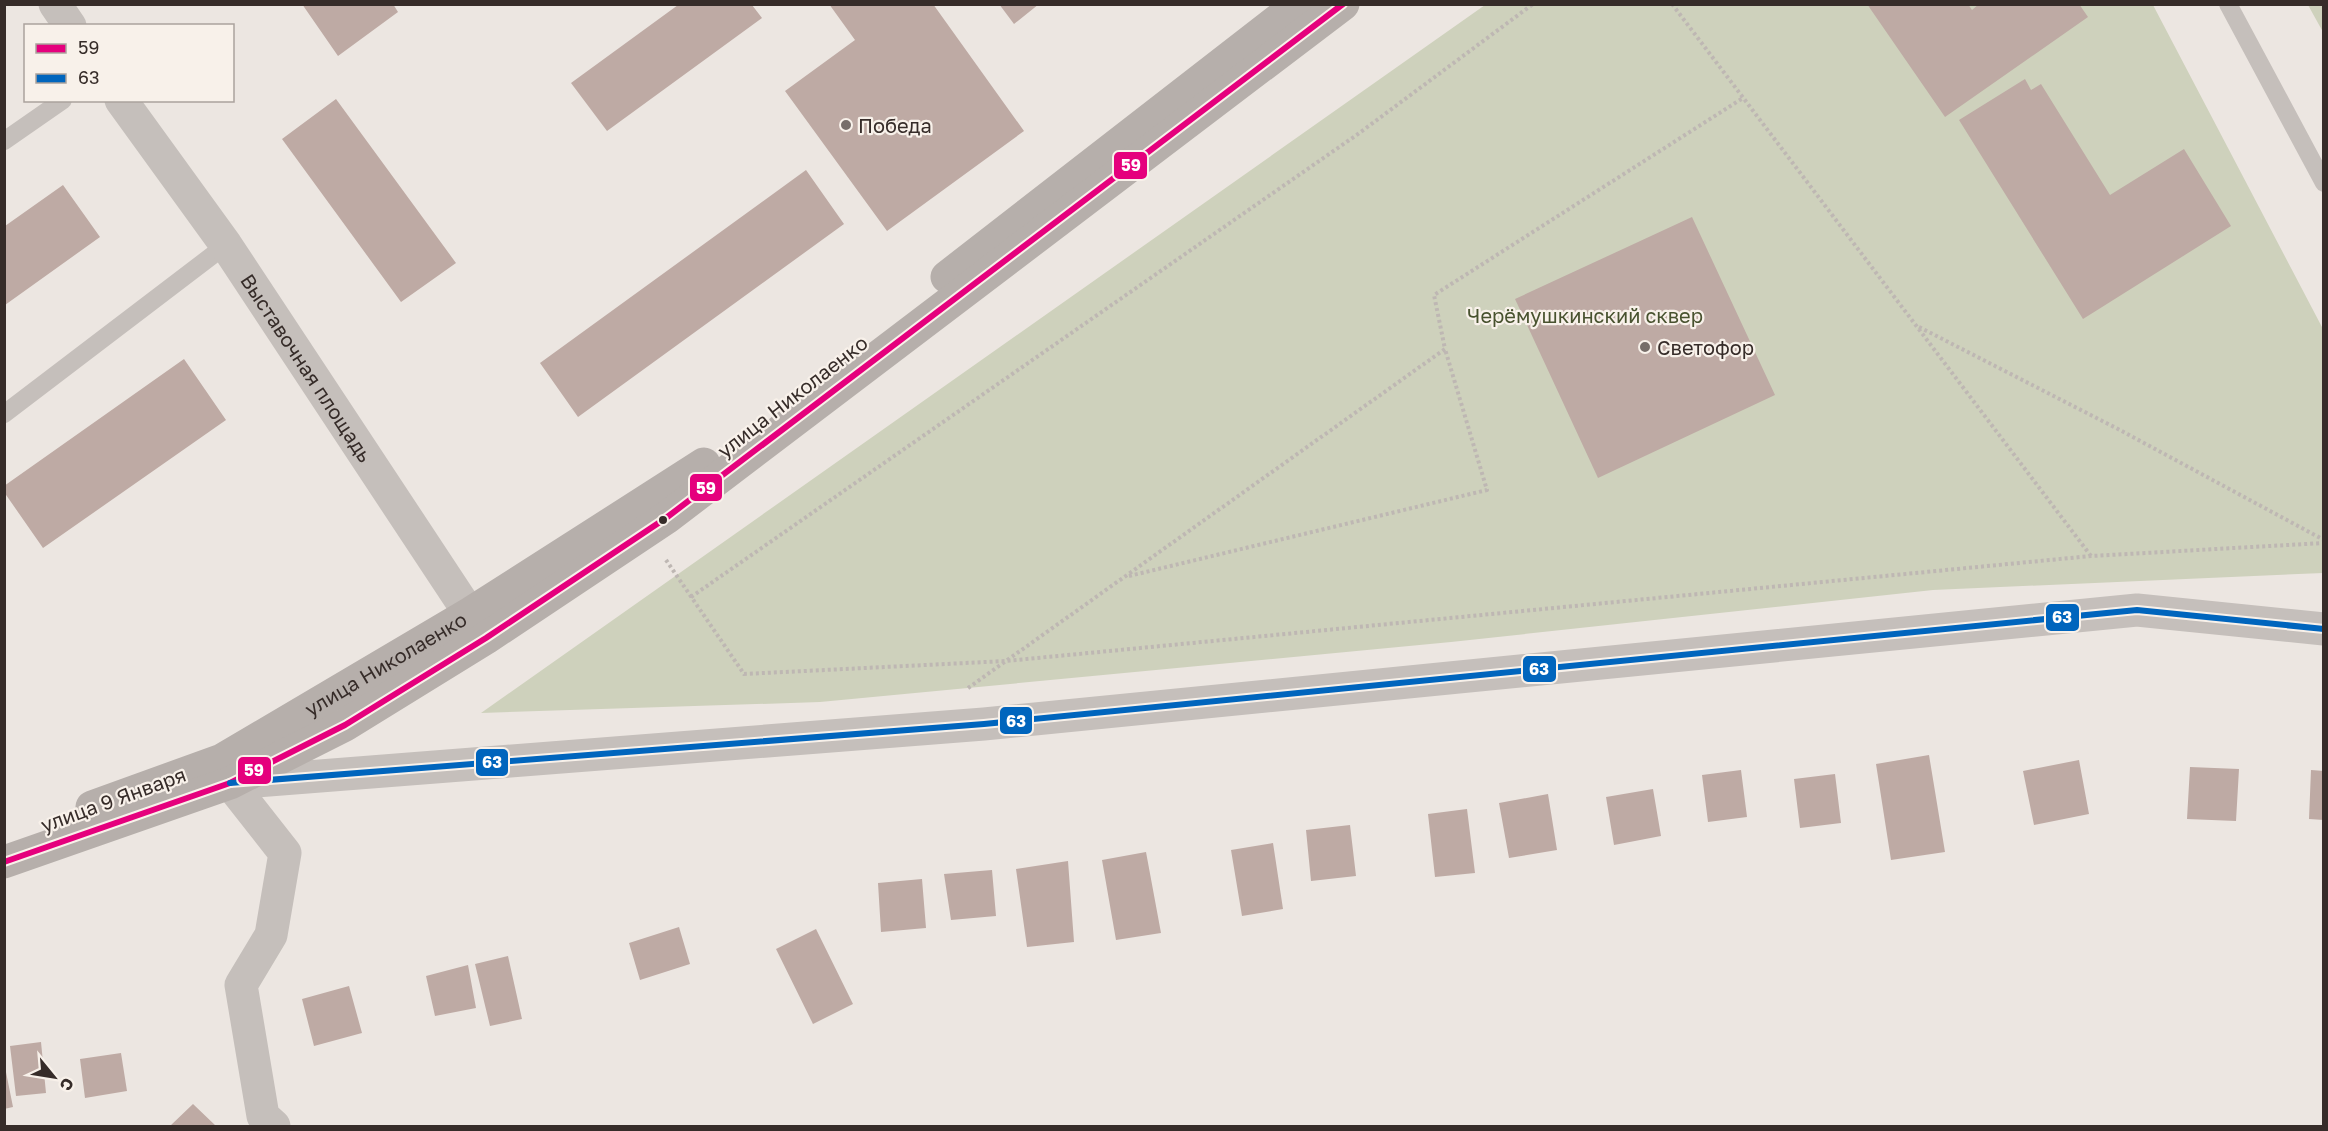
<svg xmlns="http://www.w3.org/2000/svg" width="2328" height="1131" font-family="'Golos Text',sans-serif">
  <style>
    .green { fill: #ced1bc }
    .building { fill: #beaaa4 }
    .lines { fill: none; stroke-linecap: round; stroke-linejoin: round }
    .path { stroke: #beb7b3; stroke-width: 4; stroke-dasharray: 3 3; stroke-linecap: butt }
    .service { stroke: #c5bfbb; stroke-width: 18 }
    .minor { stroke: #c5bfbb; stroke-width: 33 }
    .secondary { stroke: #b6afab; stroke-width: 33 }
    .bus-1-casing { stroke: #f8f1ea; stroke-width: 10 }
    .bus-2-casing { stroke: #f8f1ea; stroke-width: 10 }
    .bus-1 { stroke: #e5007d; stroke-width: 6 }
    .bus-2 { stroke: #0065bd; stroke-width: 6 }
    .poi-dot { fill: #766d69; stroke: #f8f1ea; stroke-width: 2 }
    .bus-dot { fill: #362c29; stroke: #f8f1ea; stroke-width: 2 }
    .labels { text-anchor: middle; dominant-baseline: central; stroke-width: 4.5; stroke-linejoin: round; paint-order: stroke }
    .poi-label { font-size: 20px; fill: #362c29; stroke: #f8f1ea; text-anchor: start }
    .park-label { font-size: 20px; fill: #48522f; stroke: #f8f1ea }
    .street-label { font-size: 20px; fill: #362c29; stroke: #f8f1ea }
    .line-badge { stroke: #f8f1ea; stroke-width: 2 }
    .badge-label { font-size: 16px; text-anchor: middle; font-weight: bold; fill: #fff }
  </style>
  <rect width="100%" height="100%" fill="#ece6e1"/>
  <path class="green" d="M 1485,5 L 2153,5 L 2323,329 L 2323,573 L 1933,590 L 1451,642 L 820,702 L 481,713 Z
    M 2308,5 L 2323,5 L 2323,32 Z"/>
  <path class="building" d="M 302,4 L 393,4 L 398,12 L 338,56 Z
    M 829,4 L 933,4 L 1024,131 L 887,231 L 785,91 L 855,40 Z
    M 999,4 L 1039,4 L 1014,24 Z
    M 1867,4 L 1968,4 L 1972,10 L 1979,4 L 2079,4 L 2088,17 L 1945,117 Z
    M 678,5 L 752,5 L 762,18 L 607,131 L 571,83 Z
    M 2025,79 L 2031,90 L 2041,84 L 2110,195 L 2184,149 L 2231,226 L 2083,319 L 1959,120 Z
    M 336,99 L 456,263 L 401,302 L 282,139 Z
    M 806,170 L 844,224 L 578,417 L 540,363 Z
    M 63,185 L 100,237 L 5,305 L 5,226 Z
    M 1692,217 L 1775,395 L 1598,478 L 1515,299 Z
    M 184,359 L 226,420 L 43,548 L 4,492 L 4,486 Z
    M 1929,755 L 1945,852 L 1891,860 L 1876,764 Z
    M 2079,760 L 2089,814 L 2034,825 L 2023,771 Z
    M 2190,767 L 2239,769 L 2236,821 L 2187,819 Z
    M 1741,770 L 1747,817 L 1708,822 L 1702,775 Z
    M 2311,770 L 2324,771 L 2324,820 L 2309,819 Z
    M 1835,774 L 1841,823 L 1800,828 L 1794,779 Z
    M 1653,789 L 1661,836 L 1614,845 L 1606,797 Z
    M 1548,794 L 1557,850 L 1509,858 L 1499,803 Z
    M 1467,809 L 1475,873 L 1435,877 L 1428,814 Z
    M 1350,825 L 1356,876 L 1311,881 L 1306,830 Z
    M 1273,843 L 1283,909 L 1242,916 L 1231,850 Z
    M 1146,852 L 1161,933 L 1116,940 L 1102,860 Z
    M 1068,861 L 1074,942 L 1027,947 L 1016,869 Z
    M 992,870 L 996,916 L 951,920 L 944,874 Z
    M 922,879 L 926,928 L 881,932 L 878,883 Z
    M 679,927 L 690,964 L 640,980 L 629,943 Z
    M 816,929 L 853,1004 L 813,1024 L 776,949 Z
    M 508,956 L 522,1019 L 490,1026 L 475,964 Z
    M 468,965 L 476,1008 L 435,1016 L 426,976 Z
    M 349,986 L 362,1033 L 314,1046 L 302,999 Z
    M 41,1042 L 46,1093 L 16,1096 L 10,1046 Z
    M 121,1053 L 127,1091 L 85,1098 L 80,1059 Z
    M 4,1062 L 13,1107 L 4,1109 Z
    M 193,1104 L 216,1126 L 170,1126 Z"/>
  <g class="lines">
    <path class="path" d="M 1672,4 L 2091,556
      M 1919,327 L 2118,429 L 2324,540
      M 666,560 L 744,674 L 1006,661 L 2091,556 L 2324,543
      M 1129,576 L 1487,490 L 1445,349
      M 691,597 L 1358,134 L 1533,4
      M 968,688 L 1445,349 L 1434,295 L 1743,98"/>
    <path class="service" d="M 2228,4 L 2324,183
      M 4,141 L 63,100
      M 4,414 L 226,245"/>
    <g class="minor">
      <path d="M 55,4 L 70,26"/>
      <path id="s1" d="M 121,100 L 226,245 L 485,637"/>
      <path d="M 230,783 L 984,724 L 2137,610 L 2324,629"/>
      <path d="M 230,783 L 285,853 L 271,935 L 241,985 L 263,1116 L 274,1126"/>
    </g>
    <g class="secondary">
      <path d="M 947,277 L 1299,4"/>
      <path id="s2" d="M 92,807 L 222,760 L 471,613 L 704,464"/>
      <path d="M 4,862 L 230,783 L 345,725 L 486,638 L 666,518 L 1343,4"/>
    </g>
    <defs>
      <path id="bus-1" d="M 4,862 L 230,783 L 345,725 L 486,638 L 666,518 L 1343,4"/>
      <path id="bus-2" d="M 230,783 L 984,724 L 2137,610 L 2324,629"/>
    </defs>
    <use href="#bus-1" class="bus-1-casing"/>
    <use href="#bus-2" class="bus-2-casing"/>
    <use href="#bus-1" class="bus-1"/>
    <use href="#bus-2" class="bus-2"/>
  </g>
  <g class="poi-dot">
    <circle cx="846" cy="125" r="6"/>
    <circle cx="1645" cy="347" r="6"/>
  </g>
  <circle class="bus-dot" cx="663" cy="520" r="5"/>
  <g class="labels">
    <g class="poi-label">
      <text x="858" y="125">Победа</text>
      <text x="1657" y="347">Светофор</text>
    </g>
    <g class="park-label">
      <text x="1585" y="315">Черёмушкинский сквер</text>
    </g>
    <g class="street-label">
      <text stroke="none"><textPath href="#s1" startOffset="326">Выставочная площадь</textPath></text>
      <text transform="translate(792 396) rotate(-38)">улица Николаенко</text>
      <text stroke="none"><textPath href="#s2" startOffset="328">улица Николаенко</textPath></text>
      <text transform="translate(113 799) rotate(-20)">улица 9 Января</text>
    </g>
  </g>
  <g class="line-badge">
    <rect x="1113" y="151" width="35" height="29" rx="6" fill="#e5007d"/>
    <rect x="689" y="473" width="34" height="29" rx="6" fill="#e5007d"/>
    <rect x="2045" y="603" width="35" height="29" rx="6" fill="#0065bd"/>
    <rect x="1522" y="655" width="35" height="28" rx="6" fill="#0065bd"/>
    <rect x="999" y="706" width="34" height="29" rx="6" fill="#0065bd"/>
    <rect x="475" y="748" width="34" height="29" rx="6" fill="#0065bd"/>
    <rect x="237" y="756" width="35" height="29" rx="6" fill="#e5007d"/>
  </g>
  <g class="badge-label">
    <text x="1131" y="171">59</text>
    <text x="706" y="494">59</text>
    <text x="2062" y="623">63</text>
    <text x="1539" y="675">63</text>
    <text x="1016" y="727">63</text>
    <text x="492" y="768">63</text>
    <text x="254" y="776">59</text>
  </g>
  <rect width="2328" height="1131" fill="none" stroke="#362c29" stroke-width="12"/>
  <rect x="24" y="24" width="210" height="78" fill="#f8f1ea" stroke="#aaa29d" stroke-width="1.5"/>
  <rect x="36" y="44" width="30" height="9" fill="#e5007d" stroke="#aaa29d" stroke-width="1.5"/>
  <text x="78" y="54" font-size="18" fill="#362c29">59</text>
  <rect x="36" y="74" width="30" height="9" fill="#0065bd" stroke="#aaa29d" stroke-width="1.5"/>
  <text x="78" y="84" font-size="18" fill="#362c29">63</text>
  <g transform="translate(54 1077) rotate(120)" stroke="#f8f1ea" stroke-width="4.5" paint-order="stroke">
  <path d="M0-4.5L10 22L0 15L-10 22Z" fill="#362c29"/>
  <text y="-9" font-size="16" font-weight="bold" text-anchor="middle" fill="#362c29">С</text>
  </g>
</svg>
